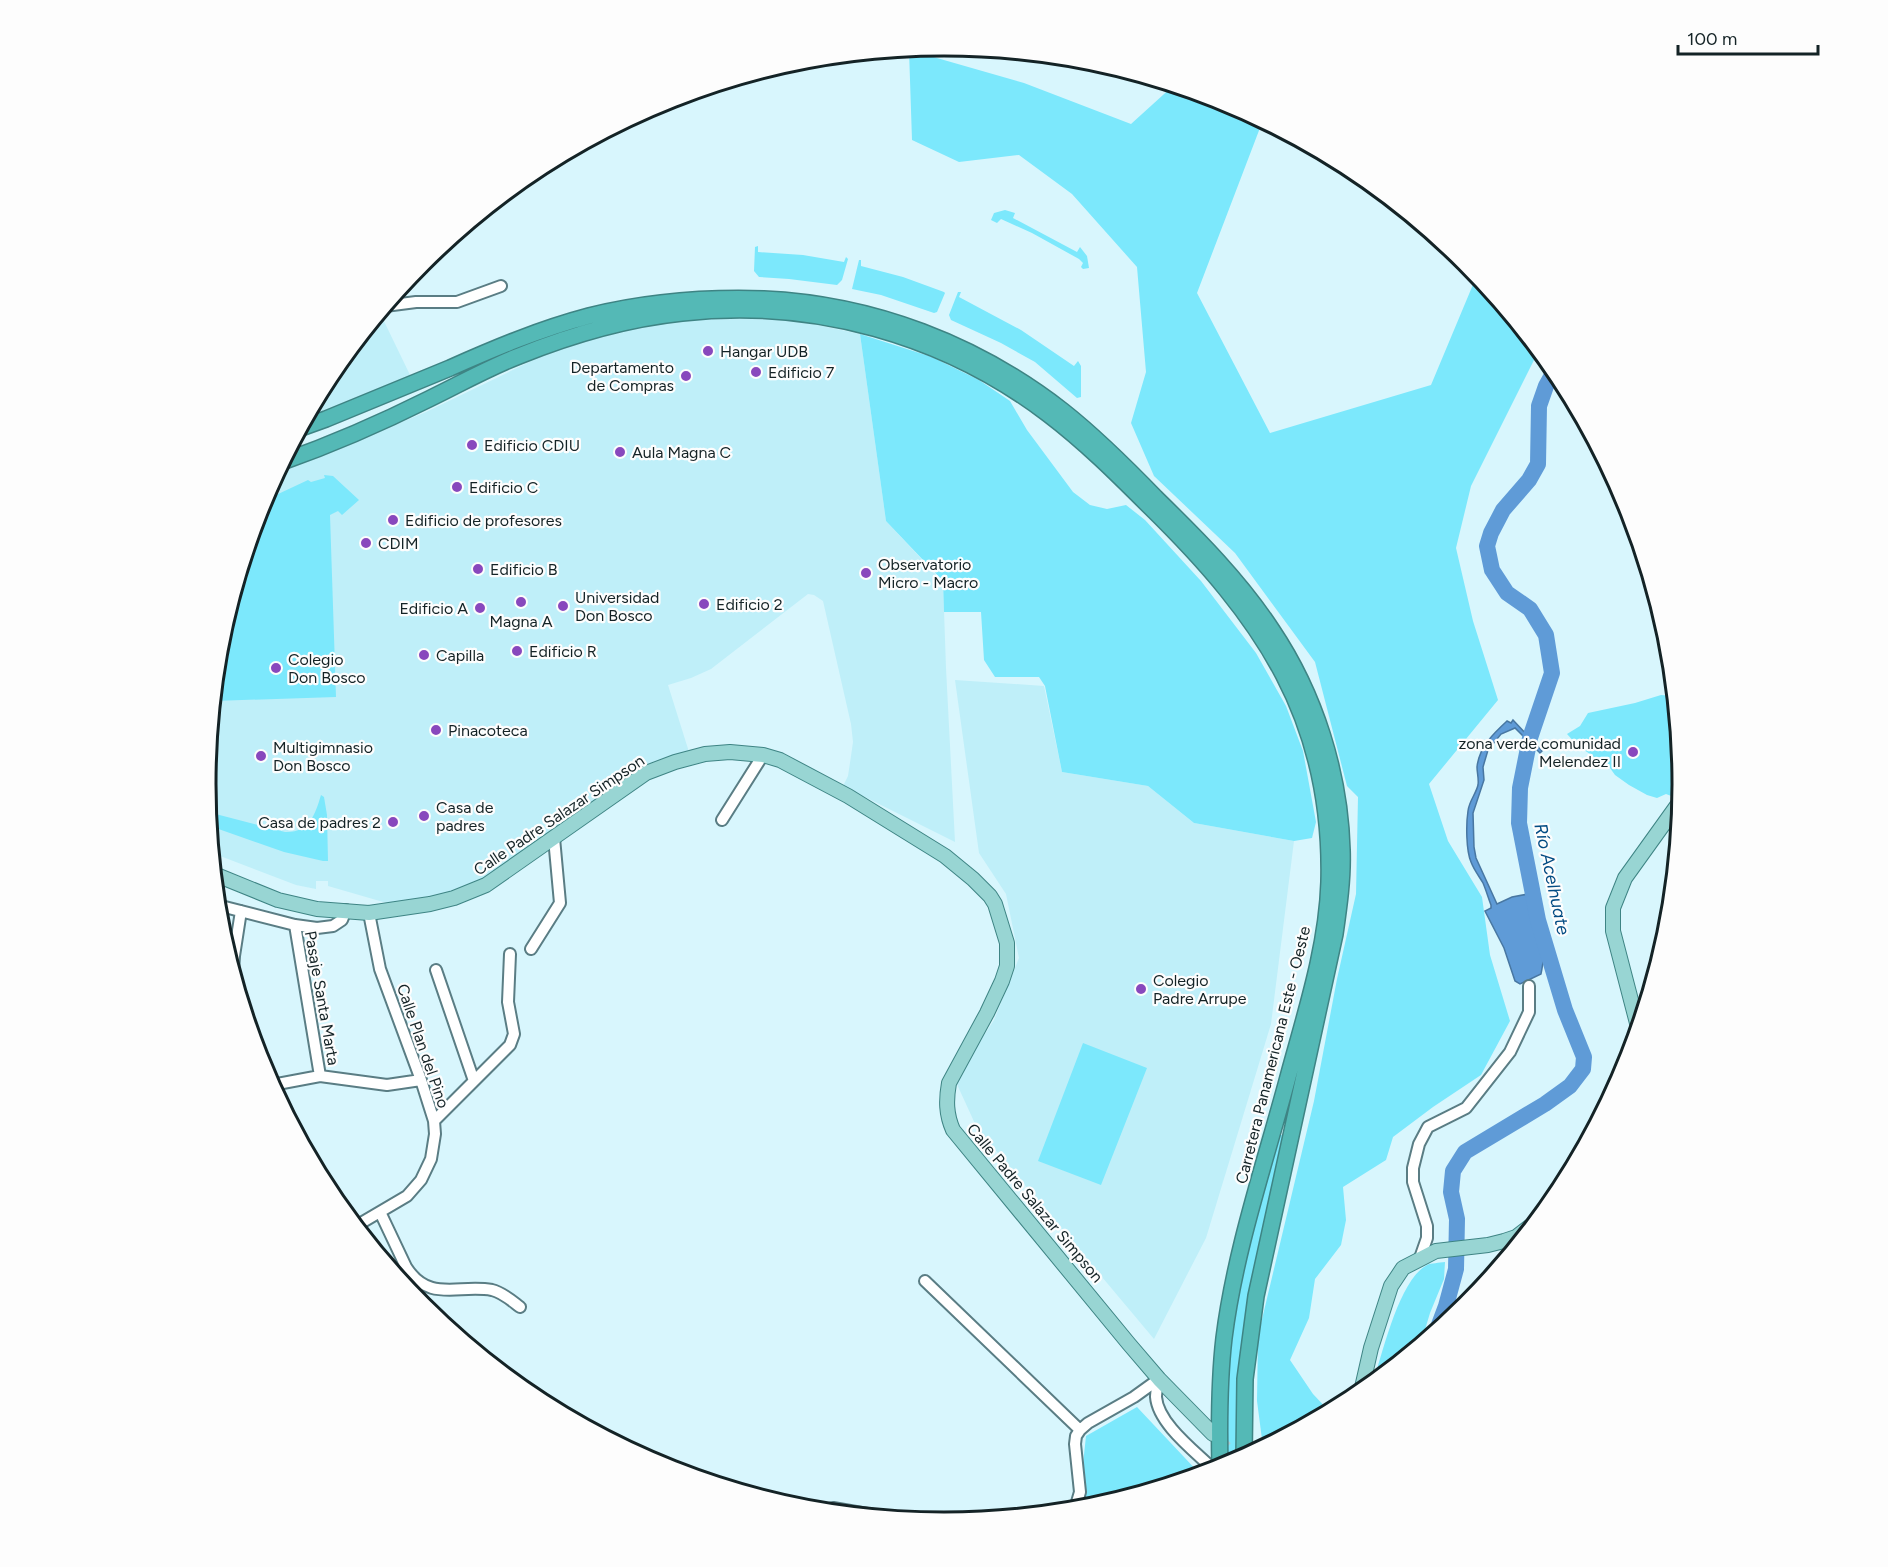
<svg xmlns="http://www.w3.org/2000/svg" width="1888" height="1567" font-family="Figtree,sans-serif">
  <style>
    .built { fill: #bfeff9 }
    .green { fill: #7ce8fc }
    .water { fill: #5f9bd7; stroke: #4877a2; stroke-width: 1.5 }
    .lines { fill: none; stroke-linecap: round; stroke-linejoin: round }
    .river { stroke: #5f9bd7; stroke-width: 16 }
    .major-tunnel { stroke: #b1ccd2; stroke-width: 14; stroke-dasharray: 14 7; stroke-linecap: butt }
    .minor-casing { stroke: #5a7d84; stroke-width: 14 }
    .major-casing { stroke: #3e8484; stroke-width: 16 }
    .highway-casing { stroke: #3e8484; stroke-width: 18 }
    .minor { stroke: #fff; stroke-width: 10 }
    .major { stroke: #98d5d3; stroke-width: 14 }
    .highway { stroke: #54b9b6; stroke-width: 15 }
    .poi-dot { fill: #8848bd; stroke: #fdfdfd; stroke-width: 2 }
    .labels { text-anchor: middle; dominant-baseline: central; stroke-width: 4.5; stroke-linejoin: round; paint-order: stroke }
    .poi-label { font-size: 16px; fill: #142326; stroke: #fdfdfd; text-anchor: start }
    .street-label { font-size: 16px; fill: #142326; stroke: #fdfdfd }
    .water-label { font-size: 18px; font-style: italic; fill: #034c83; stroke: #fdfdfd }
    .rim { fill: none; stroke: #142326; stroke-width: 3 }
  </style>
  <rect width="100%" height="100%" fill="#d8f6fd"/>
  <path class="built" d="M 378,314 L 381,315 L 411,377 L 304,422 L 330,373 Z
    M 723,315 L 794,320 L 860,334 L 886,521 L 943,582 L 946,668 L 955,842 L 843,786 L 848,776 L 851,756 L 853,742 L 851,724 L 823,601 L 814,595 L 808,594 L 711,669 L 691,678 L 668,685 L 689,752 L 481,883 L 437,899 L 397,906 L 328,886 L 328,881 L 316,881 L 316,889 L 296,885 L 215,854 L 212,850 L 206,783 L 220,639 L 262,501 L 276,474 L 426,412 L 548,353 L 596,337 L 646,326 L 689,318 Z
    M 955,680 L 1044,686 L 1062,772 L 1148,786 L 1194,823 L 1294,841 L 1271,1024 L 1206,1238 L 1154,1339 L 977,1128 L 955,1080 L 994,1020 L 1019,958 L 1006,894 L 979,853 Z"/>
  <path class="green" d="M 909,50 L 1024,83 L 1131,124 L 1174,85 L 1227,101 L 1263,120 L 1197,293 L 1270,433 L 1431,385 L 1477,275 L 1539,350 L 1471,486 L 1456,548 L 1473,621 L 1498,700 L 1429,784 L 1448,841 L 1482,897 L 1490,955 L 1510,1021 L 1481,1075 L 1433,1107 L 1393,1137 L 1386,1160 L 1343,1187 L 1346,1220 L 1341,1245 L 1315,1279 L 1309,1318 L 1290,1360 L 1313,1394 L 1329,1411 L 1263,1447 L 1257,1401 L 1258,1336 L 1314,1101 L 1337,979 L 1356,894 L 1358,797 L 1347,786 L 1315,662 L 1235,553 L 1154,476 L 1131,423 L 1146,372 L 1137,267 L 1072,194 L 1019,155 L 959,162 L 912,140 Z
    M 1005,210 L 1015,213 L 1013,218 L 1077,252 L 1080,247 L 1087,256 L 1089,268 L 1083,269 L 1081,267 L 1083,263 L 1079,259 L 1032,233 L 1001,219 L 997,223 L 991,220 L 994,213 Z
    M 758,246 L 758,252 L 803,255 L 844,262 L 846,257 L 848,259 L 842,280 L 837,285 L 789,279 L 759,277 L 754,271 L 755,247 Z
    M 859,260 L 861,260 L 861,266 L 903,277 L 944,292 L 945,293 L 937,312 L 934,313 L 881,295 L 852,289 Z
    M 958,292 L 961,292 L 959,297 L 1021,330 L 1074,366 L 1078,361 L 1081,366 L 1081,397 L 1077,398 L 1035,362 L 1001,343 L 951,320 L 949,315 Z
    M 860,334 L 932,357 L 979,380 L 1010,401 L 1027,430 L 1073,492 L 1090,505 L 1107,509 L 1126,505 L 1145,520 L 1201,581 L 1256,653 L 1286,706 L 1303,751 L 1316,822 L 1312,838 L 1294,841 L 1194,823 L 1148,786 L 1062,772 L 1045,686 L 1039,677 L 995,677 L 984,660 L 981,612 L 944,612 L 943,581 L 886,521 Z
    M 324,475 L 333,476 L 359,500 L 342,515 L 338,511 L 330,515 L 336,697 L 214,701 L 220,639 L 262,501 L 264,497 L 276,495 L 308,480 L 311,482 L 325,478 Z
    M 1661,695 L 1674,696 L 1682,779 L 1678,784 L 1674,797 L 1666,794 L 1657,798 L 1647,795 L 1629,785 L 1615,775 L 1610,768 L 1577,745 L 1567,734 L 1580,726 L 1588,713 L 1635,703 Z
    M 321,795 L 324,797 L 327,815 L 328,861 L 323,861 L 284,852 L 210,826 L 208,812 L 285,832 C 309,833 315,815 321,795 Z
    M 1083,1043 L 1147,1068 L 1101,1185 L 1038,1161 Z
    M 1280,1135 L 1284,1135 L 1239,1396 L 1237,1460 L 1226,1466 C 1226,1439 1223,1411 1225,1384 C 1231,1301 1255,1222 1276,1142 Z
    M 1445,1262 L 1444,1279 L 1430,1313 L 1421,1343 L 1373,1382 C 1383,1352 1399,1280 1427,1265 C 1431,1263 1439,1263 1445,1262 Z
    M 1137,1407 L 1200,1474 L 1084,1508 L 1080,1492 L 1086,1436 Z"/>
  <path class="water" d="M 1513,720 L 1542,751 L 1540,753 L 1515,728 L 1501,734 L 1488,750 L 1483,767 L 1484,780 L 1473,813 L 1474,847 L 1476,858 L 1497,904 L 1512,897 L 1528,894 C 1530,916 1543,936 1543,955 C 1544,961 1542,968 1541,974 L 1520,984 L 1515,981 L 1504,948 L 1485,911 L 1491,908 L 1491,905 C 1488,897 1486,890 1483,883 C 1479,876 1474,870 1471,862 C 1466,850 1466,824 1468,811 C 1469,801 1476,794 1478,785 C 1479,779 1477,773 1477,767 C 1479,747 1494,733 1507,721 L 1511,723 Z"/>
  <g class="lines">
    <path class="river" d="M 1437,1330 L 1446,1306 L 1456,1269 L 1457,1219 L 1451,1192 L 1453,1171 L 1465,1152 L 1545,1104 L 1570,1086 L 1583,1069 L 1584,1057 L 1565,1010 L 1538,920 L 1519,823 L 1520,788 L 1530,738 L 1552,673 L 1546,635 L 1530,609 L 1507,593 L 1492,570 L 1487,546 L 1491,533 L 1503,510 L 1529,480 L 1538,464 L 1539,406 L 1546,386 L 1555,370"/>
    <path class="major-tunnel" d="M 1216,1438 L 1237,1460"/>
    <defs>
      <path id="minor" d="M 385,306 L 416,302 L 457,302 L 501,286
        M 722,820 L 763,755
        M 217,905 L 295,925 L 317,928 L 333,926 L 342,920 L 346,910
        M 295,925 L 320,1076
        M 531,949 L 560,903 L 554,838
        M 436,970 L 474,1081
        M 233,972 L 234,956 L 241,911
        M 272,1085 L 320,1076 L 387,1085 L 421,1080
        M 434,1121 L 510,1045 L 514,1034 L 508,1002 L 510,954
        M 380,1212 L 406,1267 C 429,1303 458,1284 492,1290 C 502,1292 512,1301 520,1307
        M 356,1226 L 407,1196 L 421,1180 L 431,1159 L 435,1134 L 434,1121 L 421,1080 L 380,969 L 369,913
        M 1420,1258 L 1427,1238 L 1427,1226 L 1413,1182 L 1413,1168 L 1419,1144 L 1428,1127 L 1466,1108 L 1510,1052 L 1529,1012 L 1529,986
        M 925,1281 L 1080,1430
        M 1159,1379 C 1158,1385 1156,1391 1156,1397 C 1158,1424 1196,1452 1214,1470
        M 1075,1509 L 1080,1492 L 1075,1444 L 1076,1436 L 1080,1430 L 1088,1423 L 1134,1397 L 1159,1379
        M 824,1510 L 833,1508 L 879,1516"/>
      <path id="major" d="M 214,874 L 278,900 L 317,909 L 369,913 L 430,904 L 454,898 L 486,885 L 646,773 L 675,762 L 705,754 L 730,752 L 763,755 L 780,760 L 848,796 L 945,856 L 973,879 L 990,896 L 995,904 L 1007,943 L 1007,966 L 1002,981 L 987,1013 L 949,1083 C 946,1100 946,1114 953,1130 L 1129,1344 L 1159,1379 L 1213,1434
        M 1638,1027 L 1613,931 L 1613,908 L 1625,878 L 1681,800
        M 1361,1392 L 1371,1348 L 1391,1286 L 1403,1268 L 1436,1251 L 1488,1245 L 1504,1241 L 1516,1237 L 1533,1224"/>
      <path id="highway" d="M 301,428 L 326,419 C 367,402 409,385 450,368 C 495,348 540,329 589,316 C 645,302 705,297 764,299 C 873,304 977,344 1063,411 C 1096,437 1127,468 1156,498 C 1198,539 1240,581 1272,630 C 1315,694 1340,773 1342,850 C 1343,878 1339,906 1335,934 L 1256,1296 L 1245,1379 L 1244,1456
        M 282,462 C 333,444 381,423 429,399 C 458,385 488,368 519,356 C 571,335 625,319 682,313 C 812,298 944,335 1048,414 C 1085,442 1118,475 1151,508 C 1263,618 1333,719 1329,882 C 1327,948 1305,1014 1288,1077 C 1265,1163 1235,1250 1224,1338 C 1219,1381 1219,1425 1220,1468"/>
    </defs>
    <use href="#minor" class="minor-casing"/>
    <use href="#major" class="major-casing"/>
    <use href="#highway" class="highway-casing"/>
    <use href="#minor" class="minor"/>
    <use href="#major" class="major"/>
    <use href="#highway" class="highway"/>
  </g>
  <g class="poi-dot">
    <circle cx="708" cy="351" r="6"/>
    <circle cx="756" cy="372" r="6"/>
    <circle cx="686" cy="376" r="6"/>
    <circle cx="472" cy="445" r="6"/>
    <circle cx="620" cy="452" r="6"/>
    <circle cx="457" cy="487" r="6"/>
    <circle cx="393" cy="520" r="6"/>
    <circle cx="366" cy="543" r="6"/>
    <circle cx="478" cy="569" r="6"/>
    <circle cx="866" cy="573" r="6"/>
    <circle cx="521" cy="602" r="6"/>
    <circle cx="704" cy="604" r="6"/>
    <circle cx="563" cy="606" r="6"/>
    <circle cx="480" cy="608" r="6"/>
    <circle cx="517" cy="651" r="6"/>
    <circle cx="424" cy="655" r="6"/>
    <circle cx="276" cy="668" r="6"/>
    <circle cx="436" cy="730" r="6"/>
    <circle cx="1633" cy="752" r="6"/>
    <circle cx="261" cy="756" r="6"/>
    <circle cx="424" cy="816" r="6"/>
    <circle cx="393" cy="822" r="6"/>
    <circle cx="1141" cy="989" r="6"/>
  </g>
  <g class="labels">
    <g class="poi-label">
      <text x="720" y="351">Hangar UDB</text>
      <text x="674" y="367" text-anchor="end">Departamento<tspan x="674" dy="18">de Compras</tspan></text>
      <text x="768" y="372">Edificio 7</text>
      <text x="484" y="445">Edificio CDIU</text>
      <text x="632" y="452">Aula Magna C</text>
      <text x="469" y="487">Edificio C</text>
      <text x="405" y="520">Edificio de profesores</text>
      <text x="378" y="543">CDIM</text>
      <text x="878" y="564">Observatorio<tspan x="878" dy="18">Micro - Macro</tspan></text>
      <text x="490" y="569">Edificio B</text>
      <text x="575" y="597">Universidad<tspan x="575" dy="18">Don Bosco</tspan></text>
      <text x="716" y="604">Edificio 2</text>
      <text x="468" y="608" text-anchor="end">Edificio A</text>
      <text x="521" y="621" text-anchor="middle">Magna A</text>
      <text x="529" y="651">Edificio R</text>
      <text x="436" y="655">Capilla</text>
      <text x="288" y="659">Colegio<tspan x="288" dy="18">Don Bosco</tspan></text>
      <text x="448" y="730">Pinacoteca</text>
      <text x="1621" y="743" text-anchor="end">zona verde comunidad<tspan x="1621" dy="18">Melendez II</tspan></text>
      <text x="273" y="747">Multigimnasio<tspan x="273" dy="18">Don Bosco</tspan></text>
      <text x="436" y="807">Casa de<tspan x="436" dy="18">padres</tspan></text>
      <text x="381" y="822" text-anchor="end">Casa de padres 2</text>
      <text x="1153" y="980">Colegio<tspan x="1153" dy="18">Padre Arrupe</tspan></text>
    </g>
    <g class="street-label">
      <text transform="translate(559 815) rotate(-34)">Calle Padre Salazar Simpson</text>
      <text transform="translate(322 998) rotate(80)">Pasaje Santa Marta</text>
      <text transform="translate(423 1046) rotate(71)">Calle Plan del Pino</text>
      <text transform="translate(1273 1055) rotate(-76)">Carretera Panamericana Este - Oeste</text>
      <text transform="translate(1035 1203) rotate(50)">Calle Padre Salazar Simpson</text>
    </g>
    <g class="water-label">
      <text transform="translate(1552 879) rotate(78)">Río Acelhuate</text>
    </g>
  </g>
  <path d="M0 0H1888V1567H0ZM216 784a728 728 0 1 1 1456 0a728 728 0 1 1-1456 0Z" fill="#fdfdfd" fill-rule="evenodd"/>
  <path class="rim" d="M216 784a728 728 0 1 1 1456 0a728 728 0 1 1-1456 0Z"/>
  <path d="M1678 45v9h140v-9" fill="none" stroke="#142326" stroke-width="3"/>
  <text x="1687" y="45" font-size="18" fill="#142326" stroke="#fdfdfd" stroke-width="4.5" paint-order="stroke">100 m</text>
</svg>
